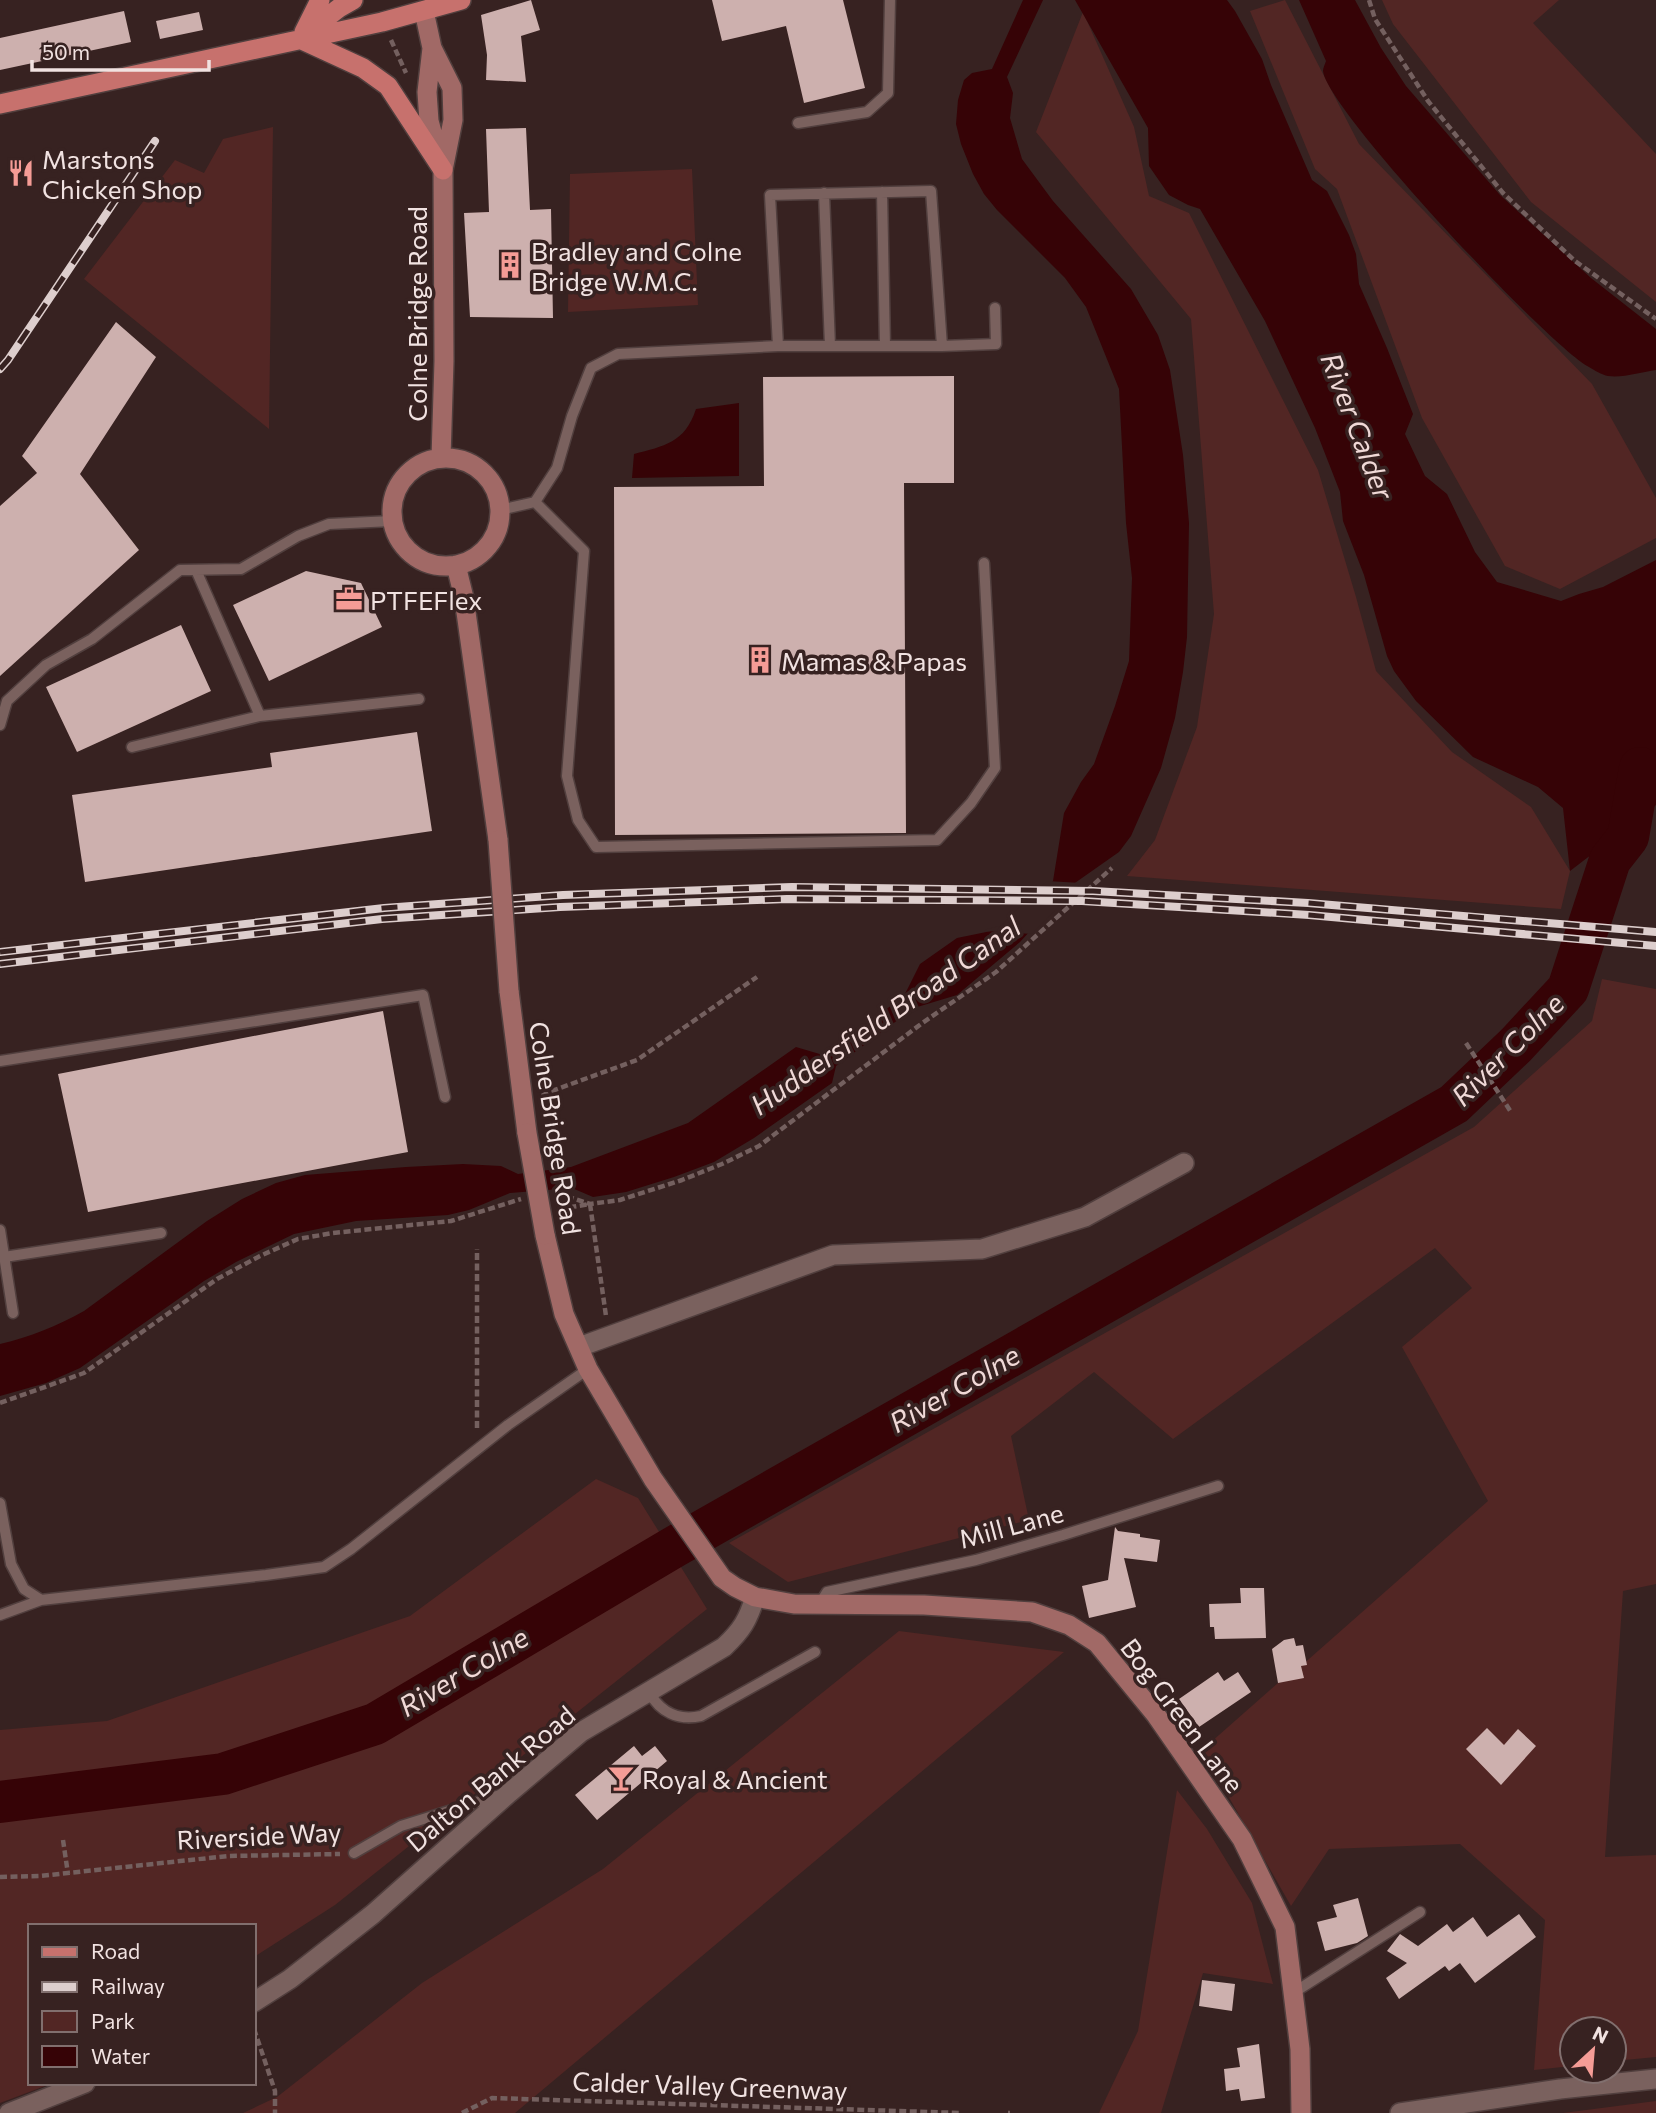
<svg xmlns="http://www.w3.org/2000/svg" width="1656" height="2113" font-family="Commissioner,sans-serif">
  <style>
    .green { fill: #522624 }
    .water { fill: #360306 }
    .pier { fill: #372221 }
    .lines { fill: none; stroke-linecap: round; stroke-linejoin: round }
    .river { stroke: #360306; stroke-width: 42 }
    .building { fill: #cdb0ae }
    .service-casing { stroke: #513f3e; stroke-width: 13 }
    .minor-casing { stroke: #513f3e; stroke-width: 22 }
    .tertiary-casing { stroke: #513f3e; stroke-width: 22 }
    .secondary-casing { stroke: #513f3e; stroke-width: 22 }
    .primary-casing { stroke: #513f3e; stroke-width: 22 }
    .path { stroke: #74605f; stroke-width: 4.5; stroke-dasharray: 7 3.5; stroke-linecap: butt }
    .service { stroke: #7a615e; stroke-width: 10 }
    .minor { stroke: #7a615e; stroke-width: 19 }
    .tertiary { stroke: #7a615e; stroke-width: 19 }
    .secondary { stroke: #a16966; stroke-width: 19 }
    .primary { stroke: #c7716d; stroke-width: 19 }
    .rail-casing { stroke: #ddcecd; stroke-width: 8 }
    .rail { stroke: #372221; stroke-width: 5; stroke-dasharray: 16; stroke-linecap: butt }
    .secondary-bridge-casing { stroke: #513f3e; stroke-width: 22; stroke-linecap: butt }
    .secondary-bridge { stroke: #a16966; stroke-width: 19 }
    .labels { text-anchor: middle; dominant-baseline: central; stroke-width: 7; stroke-linejoin: round; paint-order: stroke }
    .poi-label { font-size: 26px; fill: #f1e2e1; stroke: #372221; text-anchor: start }
    .street-label { font-size: 26px; fill: #f1e2e1; stroke: #372221 }
    .water-label { font-size: 28px; font-style: italic; fill: #f0d9d7; stroke: #372221 }
  </style>
  <rect width="100%" height="100%" fill="#372221"/>
  <path class="green" d="M 1285,0 L 1359,144 L 1592,384 L 1656,498 L 1656,538 L 1560,589 L 1505,566 L 1422,418 L 1337,189 L 1315,169 L 1250,11 Z
    M 1382,0 L 1559,0 L 1533,23 L 1656,154 L 1656,302 L 1531,202 L 1393,24 Z
    M 1083,12 L 1134,127 L 1149,196 L 1189,213 L 1318,470 L 1356,597 L 1376,671 L 1452,752 L 1531,807 L 1570,871 L 1561,909 L 1127,876 L 1155,840 L 1197,727 L 1214,614 L 1191,319 L 1036,132 Z
    M 273,127 L 269,429 L 84,279 L 175,160 L 204,173 L 223,139 Z
    M 692,169 L 698,305 L 568,312 L 570,174 Z
    M 1602,979 L 1656,989 L 1656,1584 L 1623,1591 L 1605,1857 L 1656,1855 L 1656,2057 L 1614,2061 L 1614,2029 L 1572,2029 L 1572,2066 L 1534,2070 L 1545,1920 L 1460,1844 L 1329,1849 L 1291,1906 L 1202,1750 L 1278,1683 L 1301,1666 L 1488,1501 L 1402,1347 L 1472,1288 L 1435,1248 L 1173,1439 L 1094,1372 L 1011,1436 L 1029,1520 L 788,1582 L 729,1543 L 1474,1127 L 1592,1021 Z
    M 596,1479 L 638,1498 L 707,1609 L 335,1905 L 254,1957 L 254,1926 L 30,1926 L 30,2083 L 53,2083 L 0,2103 L 0,1730 L 107,1721 L 410,1616 Z
    M 899,1631 L 1064,1652 L 515,2113 L 243,2113 L 277,2097 L 422,1983 L 603,1869 Z
    M 1177,1790 L 1207,1829 L 1252,1903 L 1273,1984 L 1203,1973 L 1161,2113 L 1099,2113 L 1138,2031 Z
    M 1656,2101 L 1656,2113 L 1563,2113 Z"/>
  <path class="water" d="M 1023,0 L 1043,0 L 1007,77 L 1013,93 L 1010,118 L 1022,159 L 1053,201 L 1131,289 L 1158,335 L 1170,370 L 1183,455 L 1189,523 L 1187,637 L 1183,672 L 1175,718 L 1161,768 L 1131,836 L 1119,852 L 1072,885 L 1020,942 L 957,995 L 914,1008 L 836,1066 L 832,1083 L 754,1138 L 714,1162 L 674,1177 L 626,1192 L 593,1197 L 572,1188 L 510,1193 L 469,1210 L 448,1215 L 356,1221 L 294,1234 L 236,1262 L 204,1281 L 80,1368 L 46,1383 L 0,1396 L 0,1344 C 30,1337 57,1326 84,1311 L 207,1221 L 242,1199 L 276,1183 L 305,1175 L 406,1167 L 463,1164 L 501,1166 L 518,1174 L 571,1167 L 688,1123 L 796,1047 L 823,1055 L 834,1048 L 904,996 L 920,964 L 957,938 L 1001,929 L 1053,881 L 1064,813 L 1081,782 L 1094,764 L 1115,706 L 1129,661 L 1132,578 L 1126,523 L 1119,389 L 1086,307 L 1065,278 L 997,210 L 984,194 L 973,174 L 961,144 L 956,124 L 958,100 L 964,80 L 972,73 L 992,69 Z
    M 1075,0 L 1227,0 L 1235,11 L 1262,59 L 1271,85 L 1312,180 L 1327,191 L 1349,235 L 1356,254 L 1359,284 L 1387,348 L 1413,414 L 1405,434 L 1425,476 L 1447,494 L 1475,552 L 1497,582 L 1561,601 L 1579,594 L 1603,587 L 1656,560 L 1656,805 L 1570,871 L 1563,808 L 1538,787 L 1473,757 L 1416,701 L 1394,671 L 1387,656 L 1364,575 L 1343,521 L 1340,492 L 1315,428 L 1265,321 L 1200,209 L 1188,205 L 1169,195 L 1149,166 L 1148,128 Z
    M 1299,0 L 1355,0 L 1381,48 L 1406,86 L 1500,195 L 1591,278 L 1656,329 L 1656,370 C 1642,372 1623,378 1608,376 C 1602,375 1594,370 1589,367 C 1549,346 1327,110 1323,71 C 1323,68 1325,64 1326,61 Z
    M 739,403 L 739,476 L 632,478 L 634,454 C 664,446 685,443 696,409 Z"/>
  <path class="pier" d="M 1047,881 L 1081,883 L 1032,934 L 984,931 L 987,929 L 1000,926 Z"/>
  <g class="lines">
    <path class="river" d="M 0,1802 L 223,1774 L 375,1724 L 674,1547 L 1454,1104 L 1516,1045 L 1568,989 L 1610,860 L 1628,837 L 1640,768"/>
  </g>
  <path class="building" d="M 531,0 L 540,30 L 521,36 L 526,82 L 486,80 L 487,55 L 481,15 Z
    M 712,0 L 843,0 L 865,88 L 804,103 L 786,26 L 722,41 Z
    M 124,11 L 131,42 L 0,70 L 0,38 Z
    M 199,12 L 203,30 L 160,39 L 156,21 Z
    M 526,128 L 530,210 L 551,209 L 553,318 L 470,317 L 464,213 L 489,212 L 486,129 Z
    M 116,322 L 156,357 L 80,474 L 139,550 L 0,676 L 0,506 L 37,473 L 22,456 Z
    M 954,376 L 954,483 L 904,483 L 906,833 L 615,835 L 614,487 L 764,486 L 763,377 Z
    M 306,571 L 361,583 L 382,627 L 269,681 L 233,605 Z
    M 181,625 L 211,691 L 77,752 L 46,687 Z
    M 417,732 L 432,831 L 85,882 L 72,795 L 272,767 L 270,753 Z
    M 383,1011 L 408,1152 L 88,1212 L 58,1074 Z
    M 1115,1527 L 1118,1531 L 1140,1534 L 1140,1537 L 1160,1540 L 1157,1562 L 1124,1558 L 1136,1607 L 1089,1618 L 1082,1586 L 1108,1580 Z
    M 1240,1588 L 1264,1588 L 1266,1638 L 1215,1639 L 1214,1627 L 1210,1627 L 1209,1604 L 1241,1603 Z
    M 1294,1638 L 1296,1646 L 1303,1645 L 1307,1665 L 1301,1666 L 1304,1678 L 1278,1683 L 1272,1649 L 1284,1640 Z
    M 1218,1672 L 1224,1681 L 1238,1672 L 1251,1692 L 1199,1727 L 1179,1699 Z
    M 1487,1728 L 1504,1745 L 1518,1729 L 1536,1746 L 1501,1785 L 1466,1749 Z
    M 634,1746 L 642,1756 L 655,1746 L 667,1761 L 597,1820 L 575,1795 Z
    M 1358,1898 L 1368,1936 L 1357,1943 L 1325,1951 L 1317,1922 L 1337,1917 L 1333,1905 Z
    M 1519,1914 L 1536,1937 L 1475,1983 L 1460,1963 L 1449,1971 L 1445,1966 L 1399,1999 L 1386,1978 L 1407,1963 L 1387,1951 L 1400,1934 L 1418,1946 L 1447,1924 L 1453,1932 L 1473,1917 L 1487,1937 Z
    M 1202,1980 L 1235,1984 L 1232,2011 L 1199,2006 Z
    M 1259,2044 L 1265,2098 L 1241,2101 L 1239,2089 L 1226,2091 L 1224,2069 L 1240,2067 L 1237,2048 Z"/>
  <g class="lines">
    <defs>
      <path id="service" d="M 798,123 L 867,112 L 888,93 L 890,0
        M 882,192 L 885,346
        M 824,193 L 830,346
        M 942,346 L 996,344 L 995,308
        M 535,502 L 557,468 L 572,416 L 591,368 L 618,354 L 778,346 L 770,195 L 931,191 L 942,346 L 778,346
        M 500,510 L 535,502 L 584,551 L 567,776 L 578,820 L 596,847 L 937,840 L 971,803 L 995,768 L 984,563
        M 196,570 L 260,716 L 419,699
        M 0,725 L 7,701 L 46,665 L 92,639 L 180,570 L 241,569 L 298,536 L 329,524 L 392,521
        M 132,747 L 260,716
        M 0,1061 L 423,995 L 445,1097
        M 0,1230 L 13,1313
        M 4,1257 L 161,1233
        M 0,1503 L 11,1564 L 24,1589 L 41,1600 L 266,1575 L 324,1567 L 351,1549 L 508,1425 L 588,1369
        M 819,1605 L 827,1592 L 976,1560 L 1063,1535 L 1218,1486
        M 0,1615 L 41,1600
        M 649,1692 C 660,1712 678,1721 701,1716 L 815,1652
        M 354,1853 L 401,1826 L 500,1795
        M 1293,1993 L 1420,1912"/>
      <path id="minor" d="M 579,1347 L 833,1255 L 982,1249 L 1085,1217 L 1184,1163
        M 1400,2113 L 1560,2089 L 1656,2079"/>
      <path id="tertiary" d="M 254,2002 L 290,1979 L 373,1914 L 509,1793 L 581,1732 L 724,1647 C 742,1630 748,1620 755,1597
        M 9,2113 L 85,2083"/>
      <path id="secondary" d="M 424,11 L 432,48 L 452,88 L 453,120 L 443,170 L 444,361 L 441,458
        M 432,48 L 427,92 L 429,121 L 440,162
        M392 512a54 54 0 1 1 108 0a54 54 0 1 1-108 0Z
        M 456,565 L 464,598 L 498,840
        M 509,991 L 527,1133
        M 545,1235 L 564,1314 L 588,1369 L 653,1479 L 722,1578 L 735,1587 L 755,1597 L 794,1604 L 924,1605 L 1032,1612 L 1069,1625 L 1097,1643 L 1156,1715 L 1242,1839 L 1285,1927 L 1300,2049 L 1301,2113"/>
      <path id="primary" d="M 304,32 L 320,0
        M 303,36 L 339,8 L 353,0
        M 300,39 L 363,68 L 388,86 L 443,170
        M 0,104 L 382,22 L 461,0"/>
    </defs>
    <use href="#service" class="service-casing"/>
    <use href="#minor" class="minor-casing"/>
    <use href="#tertiary" class="tertiary-casing"/>
    <use href="#secondary" class="secondary-casing"/>
    <use href="#primary" class="primary-casing"/>
    <path class="path" d="M 1369,0 L 1375,19 L 1428,101 L 1503,193 L 1575,261 L 1656,319
      M 391,40 L 406,73
      M 1466,1043 L 1511,1112
      M 542,1096 L 549,1092 L 637,1060 L 757,977
      M 557,1193 L 590,1204 L 620,1200 L 682,1180 L 722,1164 L 759,1146 L 921,1024 L 996,972 L 1112,868
      M 559,1209 L 590,1204 L 606,1316
      M 0,1403 L 84,1373 L 217,1279 L 260,1256 L 298,1239 L 333,1233 L 451,1221 L 521,1199
      M 477,1428 L 477,1249
      M 63,1840 L 68,1874
      M 0,1877 L 40,1876 L 228,1856 L 340,1854
      M 254,2029 L 275,2091 L 275,2113
      M 462,2113 L 492,2098 L 960,2113
      M 1008,2113 L 1010,2113"/>
    <use href="#service" class="service"/>
    <use href="#minor" class="minor"/>
    <use href="#tertiary" class="tertiary"/>
    <use href="#secondary" class="secondary"/>
    <use href="#primary" class="primary"/>
    <defs>
      <path id="rail" d="M 0,369 L 8,360 L 155,141
        M 0,952 L 384,908 L 563,895 L 792,887 L 1093,891 L 1308,903 L 1656,932
        M 0,964 L 382,919 L 560,907 L 787,899 L 1082,901 L 1309,915 L 1656,946"/>
    </defs>
    <use href="#rail" class="rail-casing"/>
    <use href="#rail" class="rail"/>
    <defs>
      <path id="secondary-bridge" d="M 498,840 L 509,991
        M 527,1133 L 545,1235"/>
    </defs>
    <use href="#secondary-bridge" class="secondary-bridge-casing"/>
    <use href="#secondary-bridge" class="secondary-bridge"/>
  </g>
  <defs>
    <symbol id="restaurant-bare" viewBox="-9 -9 18 18"><path d="M-5-6h1v4h1v-4h1v4h1v-4h1v5L-1.5 .5V6h-2V.5L-5-1ZM5-6V6H3V1.5H1.5Q1.5-4 5-6Z" fill="#f59c96" stroke="#372221" stroke-width="2.5" paint-order="stroke"/></symbol>
    <symbol id="building-bare" viewBox="-9 -9 18 18"><path d="M-4-6H4V6H1V3H-1V6H-4ZM-2.5-4.3h1.7v1.8h-1.7ZM.8-4.3h1.7v1.8H.8ZM-2.5-1h1.7V.8h-1.7ZM.8-1h1.7V.8H.8Z" fill="#f59c96" stroke="#372221" stroke-width="2.5" paint-order="stroke"/></symbol>
    <symbol id="office-bare" viewBox="-9 -9 18 18"><path d="M-6-3h4V-5.5h4V-3h4V5H-6ZM-1-4.5V-3h2v-1.5ZM-6 0V1H6V0Z" fill="#f59c96" stroke="#372221" stroke-width="2.5" paint-order="stroke"/></symbol>
    <symbol id="bar-bare" viewBox="-9 -9 18 18"><path d="M-6-5H6L.8 .8V4.5H3.5V6h-7V4.5H-.8V.8Z" fill="#f59c96" stroke="#372221" stroke-width="2.5" paint-order="stroke"/></symbol>
  </defs>
  <g fill-rule="evenodd">
    <use href="#restaurant-bare" x="2" y="154" width="38" height="38"/>
    <use href="#building-bare" x="491" y="246" width="38" height="38"/>
    <use href="#office-bare" x="330" y="580" width="38" height="38"/>
    <use href="#building-bare" x="741" y="641" width="38" height="38"/>
    <use href="#bar-bare" x="602" y="1759" width="38" height="38"/>
  </g>
  <g class="labels">
    <g class="poi-label">
      <text x="42" y="158">Marstons<tspan x="42" dy="30">Chicken Shop</tspan></text>
      <text x="531" y="250">Bradley and Colne<tspan x="531" dy="30">Bridge W.M.C.</tspan></text>
      <text x="370" y="599">PTFEFlex</text>
      <text x="781" y="660">Mamas &amp; Papas</text>
      <text x="642" y="1778">Royal &amp; Ancient</text>
    </g>
    <g class="street-label">
      <text transform="translate(416 314) rotate(-90)">Colne Bridge Road</text>
      <text transform="translate(556 1128) rotate(81)">Colne Bridge Road</text>
      <text transform="translate(1011 1525) rotate(-15)">Mill Lane</text>
      <text transform="translate(1183 1715) rotate(53)">Bog Green Lane</text>
      <text transform="translate(490 1778) rotate(-40)">Dalton Bank Road</text>
      <text transform="translate(259 1835) rotate(-3)">Riverside Way</text>
      <text transform="translate(710 2085) rotate(2)">Calder Valley Greenway</text>
    </g>
    <g class="water-label">
      <text transform="translate(1358 426) rotate(69)">River Calder</text>
      <text transform="translate(885 1015) rotate(-35)">Huddersfield Broad Canal</text>
      <text transform="translate(1507 1049) rotate(-45)">River Colne</text>
      <text transform="translate(954 1388) rotate(-30)">River Colne</text>
      <text transform="translate(463 1671) rotate(-31)">River Colne</text>
    </g>
  </g>
  <rect x="28" y="1924" width="228" height="161" fill="#372221" stroke="#816f6e" stroke-width="2"/>
  <rect x="42" y="1947" width="35" height="10" fill="#c7716d" stroke="#816f6e" stroke-width="2"/>
  <text x="91" y="1959" font-size="21" fill="#f1e2e1">Road</text>
  <rect x="42" y="1982" width="35" height="10" fill="#ddcecd" stroke="#816f6e" stroke-width="2"/>
  <text x="91" y="1994" font-size="21" fill="#f1e2e1">Railway</text>
  <rect x="42" y="2011" width="35" height="21" fill="#522624" stroke="#816f6e" stroke-width="2"/>
  <text x="91" y="2029" font-size="21" fill="#f1e2e1">Park</text>
  <rect x="42" y="2046" width="35" height="21" fill="#360306" stroke="#816f6e" stroke-width="2"/>
  <text x="91" y="2064" font-size="21" fill="#f1e2e1">Water</text>
  <g transform="translate(1593 2050) rotate(26)"><circle r="33" fill="#372221" stroke="#816f6e" stroke-width="2"/>
  <path d="M0-5L12 26L0 18L-12 26Z" fill="#f59c96"/>
  <text y="-10" font-size="19" font-weight="bold" text-anchor="middle" fill="#f1e2e1">N</text>
  </g>
  <path d="M32 60v10h177v-10" fill="none" stroke="#f1e2e1" stroke-width="3.5"/>
  <text x="42" y="60" font-size="21" fill="#f1e2e1" stroke="#372221" stroke-width="5" paint-order="stroke">50 m</text>
</svg>
